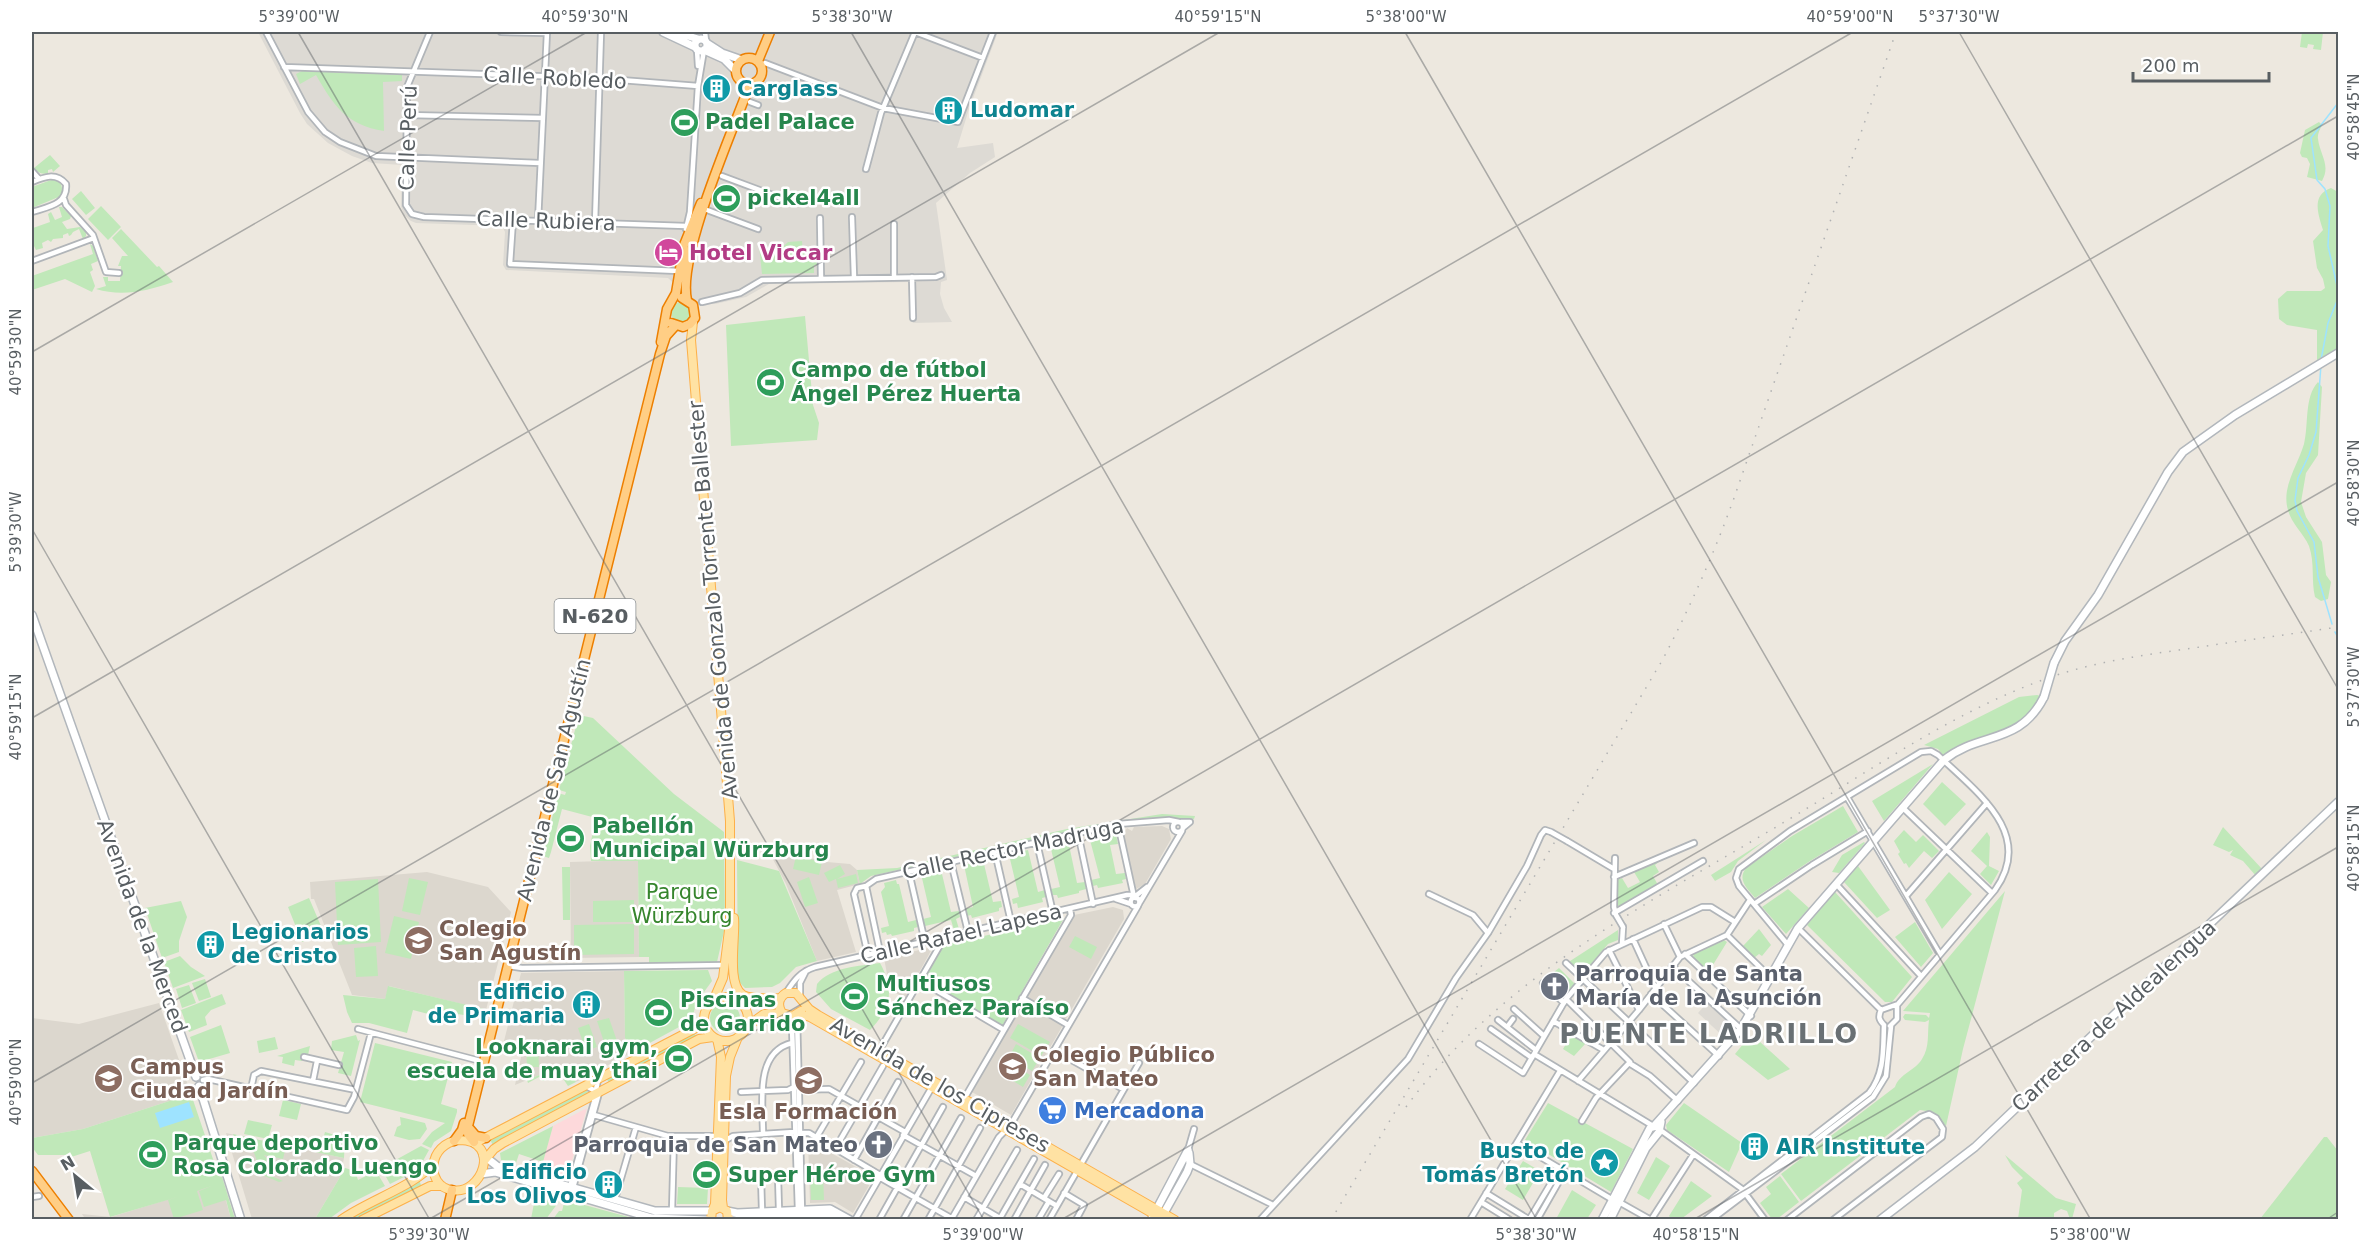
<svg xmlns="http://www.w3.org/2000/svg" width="2370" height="1251" font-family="'DejaVu Sans',sans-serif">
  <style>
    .industrial { fill: #dddad4 }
    .education { fill: #dcd7ce }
    .medical { fill: #fdd9db }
    .green { fill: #c0e8b9 }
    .water { fill: #9ee3ff }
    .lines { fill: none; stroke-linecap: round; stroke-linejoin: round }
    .stream { stroke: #9ee3ff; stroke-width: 1.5 }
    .street-casing { stroke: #b1b5b9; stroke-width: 8 }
    .secondary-casing { stroke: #b2b7bc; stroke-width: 10 }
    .primary-casing { stroke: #fdb049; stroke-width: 10 }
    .highway-casing { stroke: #ed7f00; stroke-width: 11 }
    .street { stroke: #fff; stroke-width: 4.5 }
    .secondary { stroke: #fff; stroke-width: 7 }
    .primary { stroke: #ffe2a3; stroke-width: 8 }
    .highway { stroke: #ffce85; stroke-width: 8 }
    .rail { stroke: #b0b1b2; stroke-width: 1.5; stroke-dasharray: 1.5 8; stroke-linecap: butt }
    .street-bridge-casing { stroke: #b1b5b9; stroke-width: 8; stroke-linecap: butt }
    .secondary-bridge-casing { stroke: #b2b7bc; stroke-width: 10; stroke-linecap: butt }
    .street-bridge { stroke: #fff; stroke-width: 4.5 }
    .secondary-bridge { stroke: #fff; stroke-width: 7 }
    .ticks { fill: none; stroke: #585e62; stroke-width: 1.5; stroke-opacity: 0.45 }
    .labels { text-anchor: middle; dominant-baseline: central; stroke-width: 5; stroke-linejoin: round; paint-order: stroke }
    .shield { fill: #fff; stroke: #8a8e91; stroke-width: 1.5 }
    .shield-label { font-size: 20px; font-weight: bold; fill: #585e62 }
    .street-label { font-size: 21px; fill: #585e62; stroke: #fff }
    .culture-label { font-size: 21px; font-weight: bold; fill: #0d838f; stroke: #fff; text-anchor: start }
    .leisure-label { font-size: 21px; font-weight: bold; fill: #27864d; stroke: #fff; text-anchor: start }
    .hotel-label { font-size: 21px; font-weight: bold; fill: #b23c85; stroke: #fff; text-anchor: start }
    .park-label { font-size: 21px; fill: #36852d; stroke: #fff }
    .education-label { font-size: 21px; font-weight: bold; fill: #785e54; stroke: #fff; text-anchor: start }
    .worship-label { font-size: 21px; font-weight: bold; fill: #5b616d; stroke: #fff; text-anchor: start }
    .shop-label { font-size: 21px; font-weight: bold; fill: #366cbe; stroke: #fff; text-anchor: start }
    .district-label { font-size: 27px; font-weight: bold; letter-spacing: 1.5px; fill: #697074; stroke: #fff }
    .neatline { fill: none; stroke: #585e62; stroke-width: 2 }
    .ticks-label { font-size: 15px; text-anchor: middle; fill: #585e62 }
  </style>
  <rect width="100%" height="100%" fill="#ede8df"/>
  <path class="industrial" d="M 258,32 L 998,32 L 969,109 L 957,148 L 993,143 L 995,157 L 970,173 L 936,203 L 947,280 L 941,282 L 940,294 L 944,308 L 952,322 L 913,323 L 910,318 L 908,282 L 769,284 L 746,297 L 715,304 L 691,299 L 668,278 L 506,270 L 503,265 L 505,232 L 502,226 L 416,223 L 411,221 L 404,215 L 401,206 L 402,165 L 372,163 L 352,156 L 328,143 L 307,124 L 300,113 Z
    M 1707,1003 L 1735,1028 L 1726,1039 L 1698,1013 Z"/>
  <path class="education" d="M 1162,826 L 1169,829 L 1171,839 L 1145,884 L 1136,889 L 1123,835 L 1127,828 L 1132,831 L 1134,827 Z
    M 767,848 L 827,862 L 850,864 L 857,870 L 860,884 L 837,890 L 856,952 L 817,961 L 786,884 Z
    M 638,860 L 639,957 L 571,958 L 570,862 Z
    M 427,872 L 488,887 L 511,912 L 486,1010 L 389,986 L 385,999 L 352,995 L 314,899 L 311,899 L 310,882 Z
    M 1113,907 L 1123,910 L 1124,919 L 1066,1019 L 1027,997 L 1074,915 Z
    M 933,947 L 905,998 L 890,990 L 884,958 Z
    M 624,971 L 625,1038 L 633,1052 L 576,1082 L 566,1064 L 515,1085 L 525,1039 L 504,1041 L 521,973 Z
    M 159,1003 L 191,1094 L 83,1129 L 32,1138 L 32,1018 L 79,1024 Z
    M 1023,1003 L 1063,1025 L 1011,1115 L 972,1092 Z
    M 226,1133 L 344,1158 L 340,1177 L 315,1219 L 252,1219 Z
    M 808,1140 L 874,1177 L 853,1213 L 835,1202 L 810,1203 Z
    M 221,1183 L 231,1219 L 86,1220 L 82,1214 L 111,1217 Z"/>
  <path class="medical" d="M 587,1108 L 567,1178 L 540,1171 L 553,1126 Z"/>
  <path class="green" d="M 2302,32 L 2323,32 L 2321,50 L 2313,49 L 2314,45 L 2308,44 L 2307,48 L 2300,47 Z
    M 302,71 L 402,75 L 402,81 L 383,82 L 384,131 C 346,125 334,106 316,75 L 300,84 L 296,74 Z
    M 2319,122 L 2322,125 C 2320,129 2317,135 2318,139 C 2320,155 2331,165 2322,181 L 2307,177 L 2310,164 L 2307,158 L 2302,157 L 2300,153 L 2305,130 Z
    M 50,155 L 60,166 L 53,172 L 52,169 L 48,170 L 48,173 C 41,175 38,172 34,168 Z
    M 51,180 L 56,180 L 61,184 L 63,192 L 61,196 L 32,208 L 32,187 Z
    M 2331,188 L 2338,192 L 2338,224 L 2336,226 L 2338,248 L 2338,348 L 2317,360 L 2317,330 L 2287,325 L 2279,319 L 2278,299 L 2287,291 L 2321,291 L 2325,288 L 2323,279 L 2317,268 L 2313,241 L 2323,230 C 2318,214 2311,195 2331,188 Z
    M 81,191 L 95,208 L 86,215 L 72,199 Z
    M 101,206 L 121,227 L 108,240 L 88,219 Z
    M 59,207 L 62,207 L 71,216 L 70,219 L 62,222 L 67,229 L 80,227 L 86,232 L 86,236 L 83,239 L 79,229 L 73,232 L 71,235 L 69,236 L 68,233 L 63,235 L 63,238 L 53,239 L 51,242 L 48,240 L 42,243 L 43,248 L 36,250 L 34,246 L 32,247 L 32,226 L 33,228 L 50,222 L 48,214 L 51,212 L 55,220 L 62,217 Z
    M 121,229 L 157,267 L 159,266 L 173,282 C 147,291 122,297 96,289 L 106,286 L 103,277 L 108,277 L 108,281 L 120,281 L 121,266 L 118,266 L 122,256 L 128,256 L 112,238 Z
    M 802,241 L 803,252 L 817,251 L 818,265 L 814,265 L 814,273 L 762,274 L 759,245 L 776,253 L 788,242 Z
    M 90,244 L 93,246 L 98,261 L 91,264 L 93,270 L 90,272 L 95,286 L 92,292 L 65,279 L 32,290 L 32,276 L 93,254 Z
    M671 312a10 10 0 1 1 20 0a10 10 0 1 1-20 0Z
    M 805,316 L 813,405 L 819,423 L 817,440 L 731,446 L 726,325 Z
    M 2318,382 L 2322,387 L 2318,455 L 2306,473 L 2301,502 L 2306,517 L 2322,542 L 2326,575 L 2331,582 L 2328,599 L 2321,601 L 2315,597 C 2311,580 2315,563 2309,546 C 2304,534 2291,523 2288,510 C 2281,487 2298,465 2304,444 C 2309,424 2304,397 2318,382 Z
    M 2037,695 L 2041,696 C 2023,728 2005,730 1972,741 C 1963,744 1955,750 1946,754 L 1943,755 L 1938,749 L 1924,745 L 2019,697 Z
    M 579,715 L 593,718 L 674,794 L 724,832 L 725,927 L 717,962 L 649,963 L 649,957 L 639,957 L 638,861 L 591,861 L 590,846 L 596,818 L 562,809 L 551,852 L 549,858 L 543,856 L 558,793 L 565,795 L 566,792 L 559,790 Z
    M 1933,764 L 1884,821 L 1872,801 Z
    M 1942,782 L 1966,804 L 1945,826 L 1923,804 Z
    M 1843,806 L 1858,832 L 1810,861 L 1755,898 C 1747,888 1737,880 1746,868 L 1792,836 Z
    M 1162,814 L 1195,816 L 1194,819 L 1160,817 L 1118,821 L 871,876 L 860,884 L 857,870 L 897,868 L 1067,829 Z
    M 2223,827 L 2263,870 L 2256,876 L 2243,861 L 2230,855 L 2233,850 L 2229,852 L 2213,845 Z
    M 1115,830 L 1118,844 L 1110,845 L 1116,874 L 1125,873 L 1126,879 L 1122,880 L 1123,883 L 1098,888 L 1097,885 L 1093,886 L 1091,880 L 1100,878 L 1090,840 L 1093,840 L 1092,836 Z
    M 1904,830 L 1916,842 L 1923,835 L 1939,851 L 1932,858 L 1924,851 L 1909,868 L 1906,863 L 1904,864 L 1898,854 L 1900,852 L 1894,841 Z
    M 1987,832 L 1990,837 L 1989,866 L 1999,871 L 1991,885 L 1980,874 L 1987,866 L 1971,851 Z
    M 1766,840 L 1738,861 L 1731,872 L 1715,881 L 1711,875 Z
    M 1065,842 L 1066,846 L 1069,845 L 1077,883 L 1085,882 L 1086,889 L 1079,891 L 1079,893 L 1058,898 L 1057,895 L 1053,895 L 1051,889 L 1060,887 L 1051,849 L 1055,848 L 1054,844 Z
    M 1864,842 L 1865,843 L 1839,873 L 1832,872 L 1842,855 Z
    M 1028,850 L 1038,892 L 1045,890 L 1046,897 L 1042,898 L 1043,902 L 1018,908 L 1017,903 L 1013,904 L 1012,899 L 1019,897 L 1010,859 L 1012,858 L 1011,854 Z
    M 796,856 L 822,862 L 819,875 L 793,869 Z
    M 737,860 L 779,871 L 817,961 L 796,967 L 780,983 L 772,987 L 745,988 L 738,981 Z
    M 980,861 L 981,864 L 984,864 L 993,902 L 1001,901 L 1002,907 L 999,908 L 999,911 L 972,918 L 971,915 L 967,916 L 965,909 L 973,907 L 964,865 Z
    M 1660,861 L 1655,865 L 1659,872 L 1653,876 L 1658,885 L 1620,908 L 1617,906 L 1617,880 L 1622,878 L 1628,888 L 1640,882 L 1634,872 Z
    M 840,865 L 845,874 L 837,879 L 856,874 L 858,883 L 838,888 L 836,879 L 829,882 L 824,873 Z
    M 1858,866 L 1890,910 L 1877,918 L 1844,882 Z
    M 562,867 L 570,867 L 570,920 L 563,920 Z
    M 938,870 L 939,875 L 942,874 L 951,912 L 959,911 L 960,917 L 956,919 L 959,929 L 954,930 L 951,920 L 925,926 L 923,919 L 931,917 L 922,878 L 925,878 L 925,874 Z
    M 1949,872 L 1972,894 L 1942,929 L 1925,900 Z
    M 809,877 L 818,903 L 805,907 L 797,882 Z
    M 409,878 L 428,882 L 420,915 L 402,911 Z
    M 378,879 L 381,942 L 338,945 L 335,882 Z
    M 896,880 L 897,884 L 899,884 L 908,922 L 916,920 L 918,927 L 914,928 L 914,931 L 892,936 L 891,934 L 887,935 L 886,932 L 882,933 L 881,928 L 889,926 L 881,892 L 885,887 L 884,883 Z
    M 1788,889 L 1809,908 L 1786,934 L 1762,907 Z
    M 2005,891 L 1963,1049 L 1946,1126 L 1933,1112 L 1920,1110 L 1801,1201 L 1781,1174 L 1895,1087 C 1899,1074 1916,1070 1922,1059 C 1930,1046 1927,1034 1929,1020 L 1925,1022 L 1905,1020 L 1903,1017 L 1905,1014 L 1926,1015 L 1929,1018 L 1930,1013 L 1903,1011 Z
    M 1835,892 L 1912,977 L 1892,1002 L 1885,1002 L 1807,925 Z
    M 309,898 L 324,933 L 302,942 L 288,907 Z
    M 634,900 L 634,922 L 593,922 L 593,901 Z
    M 181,901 L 187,917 L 179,941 L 179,952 L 162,958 L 145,908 Z
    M 394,916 L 419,922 L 411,959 L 385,953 Z
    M 1064,918 L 1002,1026 L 923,980 L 944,945 Z
    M 1915,922 L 1933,953 L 1921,967 L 1895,937 Z
    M 634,924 L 634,954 L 574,955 L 574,925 Z
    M 1759,929 L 1771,945 L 1762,956 L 1759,954 L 1754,958 L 1743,946 Z
    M 1618,930 L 1618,940 L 1608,944 L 1581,976 L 1567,963 Z
    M 1075,936 L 1097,947 L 1091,959 L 1069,947 Z
    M 1722,939 L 1727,942 L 1708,973 L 1694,959 L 1693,954 Z
    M 376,946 L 378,976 L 356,977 L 354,948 Z
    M 180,956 L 191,967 L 205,976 L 173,988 L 164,962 Z
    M 880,963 C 895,990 891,1008 870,1030 L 831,1009 L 816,992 L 817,984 C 831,967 859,966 880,963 Z
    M 1559,968 L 1575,984 L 1568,992 L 1549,976 Z
    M 708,970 L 712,981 L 696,1003 L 692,1020 L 633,1052 L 625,1038 L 624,971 Z
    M 205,979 L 211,997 L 199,1001 L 192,983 Z
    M 189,985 L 196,1003 L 182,1008 L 176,989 Z
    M 388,986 L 484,1009 L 482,1014 L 466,1010 L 464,1015 L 457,1014 L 455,1021 L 413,1010 L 407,1033 L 369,1023 L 352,1023 L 347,1012 L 343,995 L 385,999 Z
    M 222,994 L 226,1004 L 211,1010 L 205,1017 L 207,1025 L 189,1032 L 181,1010 Z
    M710 1018a15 15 0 1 1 30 0a15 15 0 1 1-30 0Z
    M 609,1018 L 617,1041 L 605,1045 L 597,1021 Z
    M 589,1024 L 597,1047 L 586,1051 L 578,1028 Z
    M 1018,1024 L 1050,1042 L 1041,1056 L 1010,1038 Z
    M 221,1025 L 230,1053 L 199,1062 L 190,1037 Z
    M 694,1032 L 697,1038 L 610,1084 L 606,1078 Z
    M 1572,1034 L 1586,1043 L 1574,1056 L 1563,1049 Z
    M 356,1035 L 358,1041 L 360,1040 L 351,1076 L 338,1073 L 344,1052 L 331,1050 L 332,1041 Z
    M 275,1037 L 278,1049 L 259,1053 L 257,1041 Z
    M 1748,1038 L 1757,1045 L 1760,1042 L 1790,1069 L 1768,1080 L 1735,1054 Z
    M 540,1042 L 564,1042 L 564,1055 L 540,1055 Z
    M 375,1043 L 452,1062 L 441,1104 L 457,1109 L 457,1112 L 451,1131 L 434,1142 L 431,1148 L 422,1144 L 432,1132 L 445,1123 L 360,1102 Z
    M 526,1043 L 538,1043 L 539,1067 L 527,1067 Z
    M 1016,1044 L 1040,1058 L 1032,1071 L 1009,1057 Z
    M 310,1046 L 308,1055 L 304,1055 L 302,1061 L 295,1060 L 294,1066 L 282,1063 L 283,1057 L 277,1056 Z
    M 566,1064 L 576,1082 L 568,1086 L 562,1077 C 555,1075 550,1077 543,1081 L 539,1077 L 528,1083 L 527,1080 Z
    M 1014,1065 L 1030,1075 L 1023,1087 L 1007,1077 Z
    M 586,1089 L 589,1094 L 493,1146 L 490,1139 Z
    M 191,1094 L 215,1165 L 220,1170 L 235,1219 L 231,1219 L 226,1200 L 204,1207 L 199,1191 L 212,1186 L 197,1191 L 203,1210 L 174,1219 L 168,1200 L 181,1196 L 110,1217 L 90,1151 L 68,1158 L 67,1155 L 38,1155 L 32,1147 L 32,1138 L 83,1129 Z
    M 283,1100 L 301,1104 L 297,1120 L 279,1116 Z
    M 1548,1103 L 1633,1149 L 1611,1192 L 1525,1140 Z
    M 1684,1103 L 1742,1143 L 1729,1172 L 1667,1130 L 1666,1125 Z
    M 400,1117 L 425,1123 L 427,1129 L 420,1139 L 409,1140 L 394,1136 L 397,1127 L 401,1125 Z
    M 248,1120 L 272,1125 L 268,1139 L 244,1134 Z
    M 553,1126 L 543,1162 L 519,1154 L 516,1163 L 501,1160 L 500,1153 Z
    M 325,1132 L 345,1138 L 344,1158 L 315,1152 L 318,1139 L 323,1139 Z
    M 233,1134 L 286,1146 L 283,1159 L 264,1155 L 271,1164 L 269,1175 L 283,1181 L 279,1182 L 262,1175 L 252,1147 L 238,1149 Z
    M 2324,1137 L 2327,1137 L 2338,1151 L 2338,1219 L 2260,1219 Z
    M 421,1146 L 429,1150 L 418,1170 L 390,1184 L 381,1168 Z
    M 2005,1155 L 2056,1198 L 2076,1204 L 2072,1219 L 2070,1219 L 2067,1211 L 2061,1209 L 2054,1213 L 2054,1219 L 2018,1219 L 2022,1190 L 2017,1183 L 2023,1178 L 2012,1167 Z
    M 1656,1157 L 1670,1166 L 1649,1200 L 1637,1193 Z
    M 1523,1161 L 1540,1171 L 1523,1200 L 1505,1189 Z
    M 342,1167 L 355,1171 L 358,1180 L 376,1171 L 385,1186 L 351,1203 L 329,1219 L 315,1219 L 340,1177 Z
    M 823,1172 L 824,1200 L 811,1200 L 810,1173 Z
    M 1780,1176 L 1799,1202 L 1777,1219 L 1772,1219 L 1760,1203 L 1771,1194 L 1766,1187 Z
    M 419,1180 L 422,1187 L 358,1219 L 345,1220 Z
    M 1691,1181 L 1712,1196 L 1681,1219 L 1672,1219 L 1669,1216 Z
    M 678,1187 L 708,1188 L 707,1204 L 677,1204 Z
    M 1572,1190 L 1596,1205 L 1587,1219 L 1556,1219 Z
    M 528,1193 L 561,1199 L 546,1219 L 531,1219 L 535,1198 L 528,1196 Z
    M 565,1199 L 570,1201 L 636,1219 L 553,1219 L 559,1211 L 562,1211 Z"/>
  <path class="water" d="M 189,1102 L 194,1117 L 160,1128 L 155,1113 Z"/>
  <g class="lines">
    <path class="stream" d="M 2321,360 L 2328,323 L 2337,301 L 2338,290 L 2328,246 L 2330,206 L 2325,189 L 2317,180 L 2311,138 L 2338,103
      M 2321,365 L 2316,432 L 2309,455 L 2298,478 L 2295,500 L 2297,511 L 2314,542 L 2318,577 L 2332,624
      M 2335,632 L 2338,637"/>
    <defs>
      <path id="street" d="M 266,32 L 308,112 L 325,132 L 340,142 L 376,156 L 540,163
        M 430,32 L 407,87 L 406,205 L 412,214 L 424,217 L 686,226
        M 501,32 L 547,33
        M 705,32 L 706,41
        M 915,32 L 983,58
        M 697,50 L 698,66
        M 765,63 L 883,108 L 958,122 L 993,32
        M 284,67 L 595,78 L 698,86
        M 750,102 L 758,105
        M 407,115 L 543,118
        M 866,169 L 881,113 L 915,32
        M 32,171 L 39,179
        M 722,176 L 781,198
        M 32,182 C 44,177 56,172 66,184 C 68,205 47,207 32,212
        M 64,199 L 66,205 L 93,235 L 106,272 L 119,273
        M 707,210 L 758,229
        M 852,217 L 854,277
        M 820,218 L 821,278
        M 513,220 L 510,264 L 679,271
        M 538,221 L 547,32
        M 595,223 L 601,32
        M 894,224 L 894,277
        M 686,229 L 690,212 L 698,86 L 704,50
        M 32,261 L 94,238
        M 912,277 L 913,318
        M 702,302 L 740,293 L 762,280 L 936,277 L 941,275
        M 1847,797 L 1939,953
        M 1902,807 L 1992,893
        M1173 827a5 5 0 1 1 10 0a5 5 0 1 1-10 0Z
        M 1181,822 L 1190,822 L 1184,827
        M 1118,824 L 1134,897
        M 1078,833 L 1093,904
        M 1567,841 L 1614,869
        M 1037,843 L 1053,913
        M 995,852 L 1011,922
        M 1615,858 L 1614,907 L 1616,915
        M 951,862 L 968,932
        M 909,872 L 925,942
        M 1614,877 L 1694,843
        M 1836,884 L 1921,976
        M 866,886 L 876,879 L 1118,824 L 1169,820 L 1179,822
        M 866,886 L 857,888 L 854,894 L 868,955
        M 866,886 L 880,952
        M 1429,894 L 1473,915 L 1488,933
        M 1906,896 L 1987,803
        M1130.5 902a4.5 4.5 0 1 1 9 0a4.5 4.5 0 1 1-9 0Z
        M 1133,898 L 1147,887
        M 1116,899 L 1131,904
        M 1140,902 L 1182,831
        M 1754,904 L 1812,865 L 1868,831
        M 1614,913 L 1703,861
        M 1664,924 L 1680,957
        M 1798,928 L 1881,1010
        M 1727,935 L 1770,977
        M 1633,939 L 1655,987
        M 1622,944 L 1623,927
        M 1788,945 L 1739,886 L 1736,878 L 1739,869 L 1790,831 L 1921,752 L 1931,751 L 1938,755 C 1975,791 2036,833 1995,890 L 1898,1004 L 1881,1010 C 1878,1017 1879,1020 1884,1025
        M 1609,950 L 1639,1010
        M 1685,954 L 1751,1016
        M 1566,963 L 1694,1083
        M 508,966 L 522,968 L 725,965
        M 1672,966 L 1741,1029
        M 919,980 L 1004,1030
        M 1543,983 L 1564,1003
        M 786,993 C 794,980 800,972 815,967 L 1127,895 L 1132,895 L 1136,898
        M 1651,994 L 1719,1056
        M 800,996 L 800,983 L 806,971
        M 1022,998 L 1068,1025
        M 1566,999 L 1630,1062 L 1596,1098 L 1582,1121
        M 1514,1009 L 1544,1036
        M 797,1015 L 802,1212
        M 788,1016 L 792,1028 L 798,1211
        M 1498,1020 L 1536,1050
        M 1553,1021 L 1602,1049
        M 1890,1026 L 1897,1019 L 1897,1005
        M 1507,1027 L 1513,1019
        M 358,1029 L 484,1062
        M 1491,1029 L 1532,1058
        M 1479,1044 L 1523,1073 L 1566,999 L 1606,952 L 1702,907 L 1711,907 L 1735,922
        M 1054,1050 L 1123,1089
        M 879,1051 L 939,947 L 938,939
        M 1534,1054 L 1653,1126
        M 304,1057 L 339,1065
        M 1629,1063 L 1650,1076 L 1678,1101
        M 203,1080 L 208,1079 L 347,1110 L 354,1097 L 371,1033
        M 313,1081 L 317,1061
        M 1578,1081 L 1639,1010 L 1680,957 L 1727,935 L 1750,900
        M 251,1089 L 254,1075 L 261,1071 L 356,1090
        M 799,1090 L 829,1089 L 905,1132
        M 741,1092 L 788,1090 L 794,1087
        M 964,1099 L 1071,915 L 1070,909
        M 594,1115 L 668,1136 L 717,1136
        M 1659,1129 L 1742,1189 L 1765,1220
        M 801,1133 L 809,1133 L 880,1175
        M 763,1134 C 763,1104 754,1052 792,1043
        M 903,1135 L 976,1176
        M 816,1138 L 861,1062
        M 724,1141 L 733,1136 L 794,1132
        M 1517,1143 L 1613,1200
        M 835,1149 L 883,1066
        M 1188,1150 L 1194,1129
        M 854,1160 L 898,1082
        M 1190,1164 L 1273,1205
        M 778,1176 L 779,1210
        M 879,1177 L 951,1218
        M 1020,1184 L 1057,1206
        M 570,1187 L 594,1102 L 598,1079
        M 573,1188 L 599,1093 L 586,1086
        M 1064,1193 L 1084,1205 L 1076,1220
        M 1486,1193 L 1530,1220
        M 32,1197 L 39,1196
        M 964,1197 L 1003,1220
        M 1044,1198 L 1059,1174
        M 615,1199 L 636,1127
        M 1481,1202 L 1510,1220
        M 1619,1202 L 1651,1220
        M 672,1211 L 674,1137
        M 762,1211 L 761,1177 L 796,1175
        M 855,1220 L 932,1087
        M 879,1220 L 943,1107
        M 903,1220 L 961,1118
        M 928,1220 L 980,1128
        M 951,1220 L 999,1137 L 1010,1126 L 1138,906
        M 976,1220 L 1017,1150
        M 999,1220 L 1034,1159
        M 1014,1220 L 1045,1165
        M 1038,1220 L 1048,1203
        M 1049,1220 L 1139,1063
        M 1260,1220 L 1408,1059 L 1456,978 L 1488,933 L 1527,866 L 1541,835 L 1545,830 L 1551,832
        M 1470,1220 L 1560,1071
        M 1529,1220 L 1560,1168
        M 1537,1220 L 1565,1171
        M 1651,1220 L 1693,1155
        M 1705,1220 L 1869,1093 C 1885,1073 1883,1049 1884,1025
        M 1711,1220 L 1873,1097 L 1886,1076 L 1891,1026
        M 1787,1220 L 1921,1117 L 1929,1114 L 1936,1118 L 1943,1129 L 1942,1137 L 1833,1220"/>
      <path id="secondary" d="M 663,32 L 695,47
        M 675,32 L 698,39
        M695 45a6 6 0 1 1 12 0a6 6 0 1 1-12 0Z
        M 708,44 L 722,53 L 742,60
        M 704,50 L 724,59 L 736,71
        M 32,615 L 196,1077
        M 2054,663 L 2065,641 L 2098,595 L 2168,472 L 2183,452 L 2235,415 L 2338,353
        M 199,1086 L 241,1220
        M 1654,1126 L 1741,1029 L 1798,928 L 1944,760 C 1980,731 2019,746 2044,697
        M 483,1155 L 497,1166 L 655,1211 L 712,1211
        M 481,1174 L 495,1172 L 652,1218 L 708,1220
        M 727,1211 L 737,1213 L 830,1209 L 850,1220
        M 1159,1217 L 1164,1213 L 1187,1172 L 1190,1164 L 1189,1153
        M 731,1220 L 838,1214
        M 1151,1220 L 1188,1150
        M 1602,1220 L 1650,1128 L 1657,1126
        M 1610,1220 L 1646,1148 L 1659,1132 L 1661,1122
        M 1880,1220 L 1975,1147 L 2338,802"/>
      <path id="primary" d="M 693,322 L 691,340 L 730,821 L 730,922 L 723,978 L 713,1001
        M 734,918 C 736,936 726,985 743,995 C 753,1000 770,998 781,998
        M704 1019a22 22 0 1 1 44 0a22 22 0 1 1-44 0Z
        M 782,1013 C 777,1005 778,998 786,993 L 796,993 L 809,1009 L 818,1015 L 1175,1220
        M 799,1014 L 810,1017 L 1164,1220
        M 746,1027 L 764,1014 L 782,1013 L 793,1016 L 801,1011
        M 460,1140 C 502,1141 482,1196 452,1190 C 425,1186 427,1143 460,1140 Z
        M 481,1140 L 694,1029 L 704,1020
        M 484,1161 L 494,1149 L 503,1143 L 699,1039 L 713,1037
        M 723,1208 L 722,1200 L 726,1076 L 730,1057 L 738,1037
        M 713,1209 L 715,1204 L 721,1057 L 717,1039
        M 341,1220 C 365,1202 419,1184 432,1164
        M 362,1220 L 430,1186 L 442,1186
        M 711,1220 L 712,1211 L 720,1207 L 727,1211 L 728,1220"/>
      <path id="highway" d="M736 71a13 13 0 1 1 26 0a13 13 0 1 1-26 0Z
        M 758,61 L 770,32
        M 687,300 C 677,256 733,130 750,84
        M 671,323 L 683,327 L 690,324 L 695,318 L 693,305 L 682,298
        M 661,342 L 667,309 L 676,293 L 684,245 L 701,203
        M 470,1129 L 476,1136 L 486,1138
        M 454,1141 L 462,1130 L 464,1123
        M 474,1142 L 468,1134 L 468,1126 L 660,354 L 666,336 L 675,326
        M 32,1171 L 69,1220
        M 445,1220 L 452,1190"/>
    </defs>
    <use href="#street" class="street-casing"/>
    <use href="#secondary" class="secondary-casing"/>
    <use href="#primary" class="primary-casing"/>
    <use href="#highway" class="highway-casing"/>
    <use href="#street" class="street"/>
    <use href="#secondary" class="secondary"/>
    <use href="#primary" class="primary"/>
    <use href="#highway" class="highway"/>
    <path class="rail" d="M 1406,1107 C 1505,972 1656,900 1796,815 C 1879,765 1963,706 2057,675 C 2103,660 2152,654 2200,647 C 2246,640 2292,634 2338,627
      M 1331,1220 L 1663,659 C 1690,607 1714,554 1734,498 L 1896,32"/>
    <defs>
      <path id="street-bridge" d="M 1551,832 L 1567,841
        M 1616,915 L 1623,927"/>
      <path id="secondary-bridge" d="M 2044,697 L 2054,663"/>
    </defs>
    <use href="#street-bridge" class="street-bridge-casing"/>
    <use href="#secondary-bridge" class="secondary-bridge-casing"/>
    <use href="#street-bridge" class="street-bridge"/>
    <use href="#secondary-bridge" class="secondary-bridge"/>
  </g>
  <path class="ticks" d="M 298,32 L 984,1220M 851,32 L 1537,1220M 1405,32 L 2091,1220M 1959,32 L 2338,689M 32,352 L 587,32M 32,529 L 430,1220M 32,718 L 1220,32M 32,1083 L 1853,32M 428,1220 L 2338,116M 1061,1220 L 2338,482M 1693,1220 L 2338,847M 2326,1220 L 2338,1212"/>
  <defs>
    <symbol id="building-disc" viewBox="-11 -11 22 22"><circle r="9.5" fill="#0f9aa8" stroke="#fff"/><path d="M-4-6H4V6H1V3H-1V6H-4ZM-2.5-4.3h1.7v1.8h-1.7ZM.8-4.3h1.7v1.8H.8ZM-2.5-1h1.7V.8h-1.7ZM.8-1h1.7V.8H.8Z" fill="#fff"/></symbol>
    <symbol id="stadium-disc" viewBox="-11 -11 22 22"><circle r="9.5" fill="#2e9e5b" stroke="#fff"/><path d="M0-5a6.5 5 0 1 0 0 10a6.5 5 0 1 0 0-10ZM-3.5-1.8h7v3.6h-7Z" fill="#fff"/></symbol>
    <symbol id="hotel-disc" viewBox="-11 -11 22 22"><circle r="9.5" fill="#d1479c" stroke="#fff"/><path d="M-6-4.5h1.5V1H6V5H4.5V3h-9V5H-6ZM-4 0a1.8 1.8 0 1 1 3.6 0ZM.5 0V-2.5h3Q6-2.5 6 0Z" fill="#fff"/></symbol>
    <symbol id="school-disc" viewBox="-11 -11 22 22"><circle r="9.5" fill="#8d6e63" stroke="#fff"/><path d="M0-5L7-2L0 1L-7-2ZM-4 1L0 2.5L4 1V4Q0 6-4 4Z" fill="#fff"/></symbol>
    <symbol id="church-disc" viewBox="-11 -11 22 22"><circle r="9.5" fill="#6b7280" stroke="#fff"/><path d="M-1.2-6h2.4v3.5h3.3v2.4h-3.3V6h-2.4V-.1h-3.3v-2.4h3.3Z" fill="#fff"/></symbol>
    <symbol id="university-disc" viewBox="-11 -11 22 22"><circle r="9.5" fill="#8d6e63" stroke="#fff"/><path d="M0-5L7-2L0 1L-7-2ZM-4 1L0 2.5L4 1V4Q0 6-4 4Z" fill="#fff"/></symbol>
    <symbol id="supermarket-disc" viewBox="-11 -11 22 22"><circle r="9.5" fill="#3f7fe0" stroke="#fff"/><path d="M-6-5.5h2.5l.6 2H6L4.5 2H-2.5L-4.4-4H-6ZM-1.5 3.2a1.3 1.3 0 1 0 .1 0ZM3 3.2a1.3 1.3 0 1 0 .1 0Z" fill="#fff"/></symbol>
    <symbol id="sight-disc" viewBox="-11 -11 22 22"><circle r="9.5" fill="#0f9aa8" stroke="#fff"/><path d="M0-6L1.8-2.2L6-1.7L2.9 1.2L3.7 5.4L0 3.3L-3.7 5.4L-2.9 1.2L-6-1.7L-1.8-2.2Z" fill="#fff"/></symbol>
  </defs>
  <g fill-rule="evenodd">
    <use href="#building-disc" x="700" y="72" width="33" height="33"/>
    <use href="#building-disc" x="932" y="94" width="33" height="33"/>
    <use href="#stadium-disc" x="668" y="106" width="33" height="33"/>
    <use href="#stadium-disc" x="710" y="182" width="33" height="33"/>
    <use href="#hotel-disc" x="652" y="236" width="33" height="33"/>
    <use href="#stadium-disc" x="754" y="366" width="33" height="33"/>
    <use href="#stadium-disc" x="554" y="822" width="33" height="33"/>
    <use href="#school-disc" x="402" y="924" width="33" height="33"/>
    <use href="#building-disc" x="194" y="928" width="33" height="33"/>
    <use href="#church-disc" x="1538" y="970" width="33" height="33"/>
    <use href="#stadium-disc" x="838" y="980" width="33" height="33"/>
    <use href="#building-disc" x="570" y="988" width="33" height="33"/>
    <use href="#stadium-disc" x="642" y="996" width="33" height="33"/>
    <use href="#stadium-disc" x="662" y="1042" width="33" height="33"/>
    <use href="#school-disc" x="996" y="1050" width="33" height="33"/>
    <use href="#university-disc" x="92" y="1062" width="33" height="33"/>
    <use href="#school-disc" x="792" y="1064" width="33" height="33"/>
    <use href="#supermarket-disc" x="1036" y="1094" width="33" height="33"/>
    <use href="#church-disc" x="862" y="1128" width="33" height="33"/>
    <use href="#building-disc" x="1738" y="1130" width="33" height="33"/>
    <use href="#stadium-disc" x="136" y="1138" width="33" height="33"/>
    <use href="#sight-disc" x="1588" y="1146" width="33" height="33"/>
    <use href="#stadium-disc" x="690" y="1158" width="33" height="33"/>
    <use href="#building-disc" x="592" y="1168" width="33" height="33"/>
  </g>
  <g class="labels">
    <rect class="shield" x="554.5" y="599" width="81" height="34" rx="4.5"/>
    <g class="shield-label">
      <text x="595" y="616">N-620</text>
    </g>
    <g class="street-label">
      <text transform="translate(555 78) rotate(3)">Calle Robledo</text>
      <text transform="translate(408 138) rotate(-88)">Calle Perú</text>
      <text transform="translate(546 221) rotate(2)">Calle Rubiera</text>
      <text transform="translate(713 600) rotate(-95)">Avenida de Gonzalo Torrente Ballester</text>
      <text transform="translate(554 780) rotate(-76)">Avenida de San Agustín</text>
      <text transform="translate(1013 849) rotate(-12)">Calle Rector Madruga</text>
      <text transform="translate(142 926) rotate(70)">Avenida de la Merced</text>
      <text transform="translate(961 934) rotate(-13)">Calle Rafael Lapesa</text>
      <text transform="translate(2114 1016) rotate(-43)">Carretera de Aldealengua</text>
      <text transform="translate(940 1085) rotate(30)">Avenida de los Cipreses</text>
    </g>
    <g class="culture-label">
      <text x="737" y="89">Carglass</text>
      <text x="970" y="110">Ludomar</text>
      <text x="231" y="932">Legionarios<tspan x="231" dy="24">de Cristo</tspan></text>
      <text x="565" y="992" text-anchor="end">Edificio<tspan x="565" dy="24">de Primaria</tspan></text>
      <text x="1776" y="1147">AIR Institute</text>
      <text x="1584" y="1151" text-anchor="end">Busto de<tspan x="1584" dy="24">Tomás Bretón</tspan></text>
      <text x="587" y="1172" text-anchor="end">Edificio<tspan x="587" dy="24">Los Olivos</tspan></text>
    </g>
    <g class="leisure-label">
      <text x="705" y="122">Padel Palace</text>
      <text x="747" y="198">pickel4all</text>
      <text x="791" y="370">Campo de fútbol<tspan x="791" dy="24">Ángel Pérez Huerta</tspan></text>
      <text x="592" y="826">Pabellón<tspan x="592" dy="24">Municipal Würzburg</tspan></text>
      <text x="876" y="984">Multiusos<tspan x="876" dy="24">Sánchez Paraíso</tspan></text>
      <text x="680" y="1000">Piscinas<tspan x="680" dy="24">de Garrido</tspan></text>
      <text x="658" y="1047" text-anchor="end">Looknarai gym,<tspan x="658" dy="24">escuela de muay thai</tspan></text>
      <text x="173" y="1143">Parque deportivo<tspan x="173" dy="24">Rosa Colorado Luengo</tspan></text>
      <text x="728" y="1175">Super Héroe Gym</text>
    </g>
    <g class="hotel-label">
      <text x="689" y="253">Hotel Viccar</text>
    </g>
    <g class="park-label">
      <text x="682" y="892">Parque<tspan x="682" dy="24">Würzburg</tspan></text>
    </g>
    <g class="education-label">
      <text x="439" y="929">Colegio<tspan x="439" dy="24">San Agustín</tspan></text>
      <text x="1033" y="1055">Colegio Público<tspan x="1033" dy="24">San Mateo</tspan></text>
      <text x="130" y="1067">Campus<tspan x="130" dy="24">Ciudad Jardín</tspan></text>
      <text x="808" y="1112" text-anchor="middle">Esla Formación</text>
    </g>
    <g class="worship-label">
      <text x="1575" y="974">Parroquia de Santa<tspan x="1575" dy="24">María de la Asunción</tspan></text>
      <text x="858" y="1145" text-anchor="end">Parroquia de San Mateo</text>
    </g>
    <g class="shop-label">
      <text x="1074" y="1111">Mercadona</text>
    </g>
    <g class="district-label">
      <text x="1709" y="1033">PUENTE LADRILLO</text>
    </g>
  </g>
  <rect width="2370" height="1251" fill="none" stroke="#ffffff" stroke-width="66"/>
  <g transform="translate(75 1176) rotate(330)" stroke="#ffffff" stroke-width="4.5" paint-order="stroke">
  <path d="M0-4.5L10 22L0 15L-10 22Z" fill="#585e62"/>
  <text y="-9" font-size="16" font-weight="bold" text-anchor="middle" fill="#585e62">N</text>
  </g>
  <path d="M2133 72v9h136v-9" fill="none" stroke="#585e62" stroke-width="3"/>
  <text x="2142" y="72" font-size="18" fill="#585e62" stroke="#ffffff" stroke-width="4.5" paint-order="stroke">200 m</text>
  <rect x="33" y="33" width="2304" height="1185" class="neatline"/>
  <g class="ticks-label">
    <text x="299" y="22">5°39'00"W</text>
    <text x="585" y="22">40°59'30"N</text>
    <text x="852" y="22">5°38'30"W</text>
    <text x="1218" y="22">40°59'15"N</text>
    <text x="1406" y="22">5°38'00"W</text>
    <text x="1850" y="22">40°59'00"N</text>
    <text x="1959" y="22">5°37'30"W</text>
    <text transform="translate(2354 117) rotate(-90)" y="5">40°58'45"N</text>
    <text transform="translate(16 352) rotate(-90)" y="5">40°59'30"N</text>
    <text transform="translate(2354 483) rotate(-90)" y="5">40°58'30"N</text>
    <text transform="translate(16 532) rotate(-90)" y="5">5°39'30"W</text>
    <text transform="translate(2354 687) rotate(-90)" y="5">5°37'30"W</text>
    <text transform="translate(16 717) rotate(-90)" y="5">40°59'15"N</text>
    <text transform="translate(2354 848) rotate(-90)" y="5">40°58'15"N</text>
    <text transform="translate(16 1082) rotate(-90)" y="5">40°59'00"N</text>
    <text x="429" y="1240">5°39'30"W</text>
    <text x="983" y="1240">5°39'00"W</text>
    <text x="1536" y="1240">5°38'30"W</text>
    <text x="1696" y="1240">40°58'15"N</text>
    <text x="2090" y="1240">5°38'00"W</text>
  </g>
</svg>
